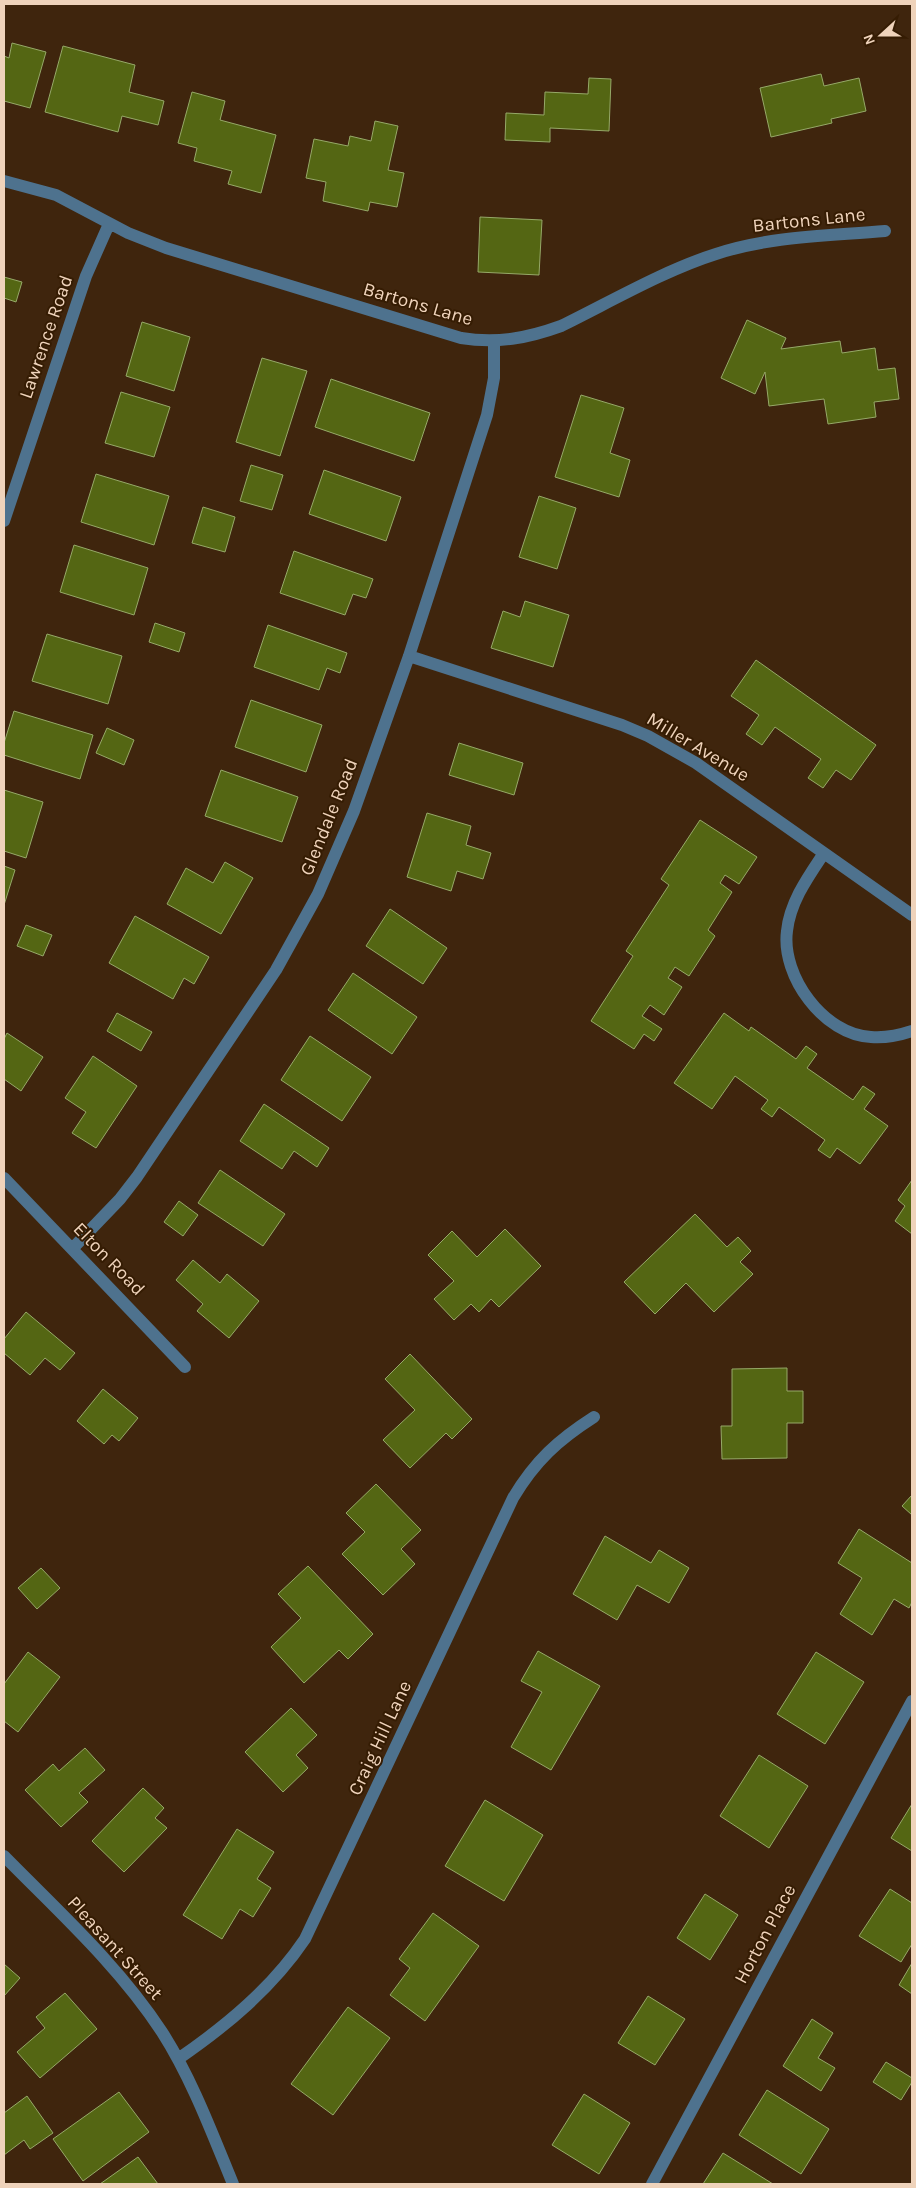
<svg xmlns="http://www.w3.org/2000/svg" width="916" height="2188" font-family="Karla,sans-serif">
  <style>
    .building { fill: #546613; stroke: #96a968 }
    .lines { fill: none; stroke-linecap: round; stroke-linejoin: round }
    .minor { stroke: #4e728e; stroke-width: 12 }
    .labels { text-anchor: middle; dominant-baseline: central; stroke-width: 4; stroke-linejoin: round; paint-order: stroke }
    .street-label { font-size: 19px; fill: #efd3bb; stroke: #351c03 }
  </style>
  <rect width="100%" height="100%" fill="#3f250d"/>
  <path class="building" d="M 12,43 L 46,52 L 30,108 L 4,101 L 4,56 L 9,58 Z
    M 63,46 L 135,65 L 129,92 L 164,101 L 158,125 L 122,116 L 118,132 L 45,112 Z
    M 821,74 L 824,86 L 859,78 L 866,111 L 831,119 L 832,123 L 771,137 L 760,88 Z
    M 589,78 L 611,79 L 609,131 L 550,128 L 550,142 L 505,140 L 506,113 L 544,115 L 545,92 L 588,94 Z
    M 192,92 L 225,101 L 220,120 L 276,135 L 261,193 L 228,184 L 232,171 L 194,161 L 197,148 L 178,143 Z
    M 375,121 L 398,126 L 388,170 L 404,173 L 397,207 L 370,202 L 368,211 L 323,201 L 326,182 L 306,178 L 314,139 L 348,146 L 350,136 L 371,141 Z
    M 480,217 L 542,220 L 539,275 L 478,272 Z
    M 4,277 L 22,282 L 16,302 L 4,298 Z
    M 747,320 L 786,338 L 781,349 L 840,341 L 842,353 L 875,348 L 878,370 L 895,368 L 899,399 L 874,402 L 876,417 L 828,424 L 824,399 L 769,406 L 765,372 L 755,394 L 721,378 Z
    M 142,322 L 190,337 L 174,391 L 126,376 Z
    M 262,358 L 307,371 L 280,456 L 236,442 Z
    M 331,379 L 430,413 L 414,461 L 315,427 Z
    M 121,392 L 170,407 L 154,457 L 105,443 Z
    M 581,395 L 624,408 L 610,453 L 630,460 L 619,497 L 555,477 Z
    M 251,465 L 283,475 L 272,510 L 240,501 Z
    M 324,470 L 401,497 L 386,541 L 309,514 Z
    M 96,474 L 169,496 L 154,545 L 81,522 Z
    M 539,496 L 576,508 L 557,569 L 519,557 Z
    M 203,507 L 235,517 L 225,552 L 192,543 Z
    M 74,545 L 148,568 L 134,615 L 60,592 Z
    M 294,551 L 373,579 L 366,598 L 353,594 L 345,615 L 280,593 Z
    M 525,601 L 569,615 L 553,667 L 491,648 L 503,611 L 520,617 Z
    M 155,623 L 185,633 L 179,652 L 149,642 Z
    M 268,625 L 347,653 L 340,673 L 327,668 L 319,690 L 254,667 Z
    M 47,634 L 122,656 L 108,704 L 32,681 Z
    M 756,660 L 876,745 L 851,780 L 836,770 L 823,788 L 808,778 L 821,759 L 775,727 L 762,745 L 746,734 L 759,715 L 731,696 Z
    M 251,700 L 322,725 L 306,772 L 235,747 Z
    M 14,711 L 93,735 L 80,779 L 4,755 L 4,743 Z
    M 107,728 L 134,740 L 124,765 L 96,753 Z
    M 459,743 L 523,763 L 514,795 L 449,775 Z
    M 221,770 L 298,797 L 282,842 L 205,816 Z
    M 4,790 L 43,802 L 26,858 L 4,851 Z
    M 427,813 L 471,826 L 466,845 L 491,853 L 483,879 L 457,871 L 451,891 L 407,877 Z
    M 700,820 L 757,857 L 739,884 L 725,875 L 720,883 L 732,892 L 708,930 L 715,936 L 689,976 L 675,967 L 668,978 L 682,987 L 664,1015 L 650,1005 L 642,1016 L 662,1029 L 654,1041 L 644,1034 L 634,1049 L 591,1021 L 633,956 L 626,951 L 669,885 L 661,879 Z
    M 225,862 L 253,878 L 221,934 L 167,904 L 186,868 L 213,883 Z
    M 4,866 L 15,870 L 4,905 Z
    M 390,909 L 447,948 L 423,984 L 366,946 Z
    M 135,916 L 209,957 L 194,984 L 184,978 L 173,999 L 109,963 Z
    M 26,925 L 52,935 L 43,956 L 17,946 Z
    M 353,973 L 417,1017 L 392,1054 L 328,1010 Z
    M 117,1013 L 152,1032 L 141,1051 L 107,1031 Z
    M 724,1013 L 749,1031 L 751,1027 L 796,1059 L 806,1046 L 817,1054 L 807,1068 L 853,1100 L 863,1086 L 875,1094 L 864,1109 L 888,1126 L 860,1164 L 837,1148 L 830,1158 L 818,1150 L 825,1140 L 779,1107 L 772,1117 L 761,1109 L 768,1100 L 735,1076 L 712,1109 L 674,1083 Z
    M 7,1033 L 43,1057 L 21,1091 L 4,1079 L 4,1039 Z
    M 310,1036 L 371,1077 L 342,1121 L 281,1080 Z
    M 93,1056 L 137,1086 L 96,1148 L 72,1133 L 86,1112 L 65,1098 Z
    M 264,1104 L 329,1148 L 317,1167 L 294,1151 L 282,1169 L 240,1141 Z
    M 220,1170 L 285,1214 L 263,1246 L 198,1203 Z
    M 912,1180 L 912,1234 L 895,1221 L 905,1206 L 898,1200 Z
    M 179,1201 L 198,1215 L 183,1236 L 164,1222 Z
    M 695,1214 L 727,1247 L 738,1237 L 751,1251 L 740,1262 L 753,1274 L 714,1312 L 686,1283 L 655,1314 L 624,1282 Z
    M 505,1229 L 541,1266 L 499,1307 L 491,1299 L 479,1312 L 471,1304 L 454,1320 L 434,1299 L 454,1281 L 428,1255 L 452,1231 L 477,1257 Z
    M 193,1260 L 220,1283 L 227,1274 L 259,1301 L 229,1338 L 197,1311 L 203,1304 L 176,1280 Z
    M 26,1312 L 75,1353 L 60,1370 L 45,1358 L 30,1375 L 4,1353 L 4,1339 Z
    M 410,1354 L 472,1419 L 452,1439 L 446,1433 L 410,1468 L 383,1440 L 415,1410 L 385,1379 Z
    M 787,1368 L 787,1391 L 803,1391 L 803,1423 L 787,1423 L 787,1458 L 722,1459 L 721,1426 L 732,1426 L 732,1369 Z
    M 103,1389 L 138,1418 L 119,1441 L 112,1435 L 104,1444 L 77,1421 Z
    M 376,1484 L 421,1530 L 401,1549 L 415,1564 L 383,1595 L 342,1554 L 365,1532 L 346,1513 Z
    M 912,1495 L 912,1515 L 902,1506 Z
    M 859,1529 L 912,1563 L 912,1602 L 909,1608 L 894,1599 L 872,1635 L 840,1614 L 862,1578 L 838,1563 Z
    M 605,1536 L 651,1563 L 659,1550 L 689,1568 L 669,1603 L 637,1585 L 617,1620 L 573,1594 Z
    M 308,1566 L 373,1634 L 348,1659 L 339,1650 L 304,1683 L 271,1647 L 301,1618 L 278,1594 Z
    M 41,1568 L 60,1588 L 37,1609 L 18,1588 Z
    M 538,1651 L 600,1686 L 551,1770 L 511,1747 L 542,1692 L 521,1681 Z
    M 28,1652 L 60,1677 L 18,1732 L 4,1721 L 4,1684 Z
    M 816,1652 L 864,1682 L 825,1744 L 777,1714 Z
    M 291,1708 L 317,1735 L 296,1755 L 308,1768 L 283,1792 L 245,1752 Z
    M 85,1748 L 105,1770 L 79,1793 L 88,1802 L 61,1827 L 25,1790 L 53,1764 L 59,1771 Z
    M 759,1755 L 808,1786 L 769,1848 L 720,1816 Z
    M 143,1788 L 164,1808 L 155,1818 L 167,1828 L 124,1872 L 92,1841 Z
    M 485,1800 L 543,1835 L 504,1901 L 445,1866 Z
    M 912,1804 L 912,1851 L 891,1838 Z
    M 237,1829 L 274,1852 L 257,1879 L 271,1888 L 253,1917 L 240,1909 L 222,1939 L 183,1915 Z
    M 890,1889 L 912,1903 L 912,1944 L 901,1962 L 859,1936 Z
    M 705,1894 L 738,1915 L 710,1960 L 677,1938 Z
    M 433,1913 L 479,1946 L 425,2021 L 390,1995 L 410,1968 L 399,1959 Z
    M 912,1963 L 912,1994 L 899,1985 Z
    M 4,1964 L 20,1978 L 4,1996 Z
    M 65,1993 L 97,2029 L 40,2078 L 17,2052 L 45,2028 L 36,2017 Z
    M 648,1996 L 685,2019 L 655,2065 L 618,2043 Z
    M 348,2007 L 390,2038 L 333,2115 L 291,2084 Z
    M 812,2019 L 833,2033 L 818,2058 L 835,2068 L 821,2091 L 783,2066 Z
    M 886,2062 L 912,2078 L 912,2082 L 901,2100 L 873,2082 Z
    M 767,2090 L 829,2129 L 801,2174 L 739,2135 Z
    M 119,2092 L 149,2132 L 83,2181 L 53,2139 Z
    M 584,2094 L 630,2123 L 599,2174 L 552,2145 Z
    M 27,2096 L 53,2133 L 30,2149 L 24,2140 L 4,2155 L 4,2113 Z
    M 723,2153 L 773,2184 L 703,2184 Z
    M 138,2157 L 158,2184 L 100,2184 Z"/>
  <g class="lines">
    <path class="minor" d="M 4,181 L 56,195 L 128,233 L 166,248 L 461,338 C 497,344 528,338 561,326 C 610,302 665,270 716,254 C 770,236 829,236 885,231
      M 4,521 L 86,276 L 109,224
      M 409,656 L 622,725 L 648,736 L 696,763 L 912,915
      M 824,853 C 808,877 790,902 787,931 C 781,976 824,1035 871,1037 C 884,1038 900,1035 912,1031
      M 4,1178 L 185,1367
      M 73,1248 L 120,1199 L 137,1177 L 276,970 L 318,894 L 354,811 L 409,656 L 487,415 L 494,378 L 494,341
      M 4,1856 C 59,1912 119,1966 162,2032 C 192,2079 212,2133 233,2184
      M 178,2059 C 226,2026 272,1988 305,1939 L 513,1498 C 535,1461 558,1440 594,1417
      M 652,2184 L 912,1701"/>
  </g>
  <g class="labels">
    <g class="street-label">
      <text transform="translate(809 220) rotate(-6)">Bartons Lane</text>
      <text transform="translate(418 304) rotate(16)">Bartons Lane</text>
      <text transform="translate(46 337) rotate(-71)">Lawrence Road</text>
      <text transform="translate(698 747) rotate(31)">Miller Avenue</text>
      <text transform="translate(329 817) rotate(-68)">Glendale Road</text>
      <text transform="translate(109 1259) rotate(46)">Elton Road</text>
      <text transform="translate(380 1738) rotate(-65)">Craig Hill Lane</text>
      <text transform="translate(765 1934) rotate(-62)">Horton Place</text>
      <text transform="translate(115 1948) rotate(48)">Pleasant Street</text>
    </g>
  </g>
  <rect width="916" height="2188" fill="none" stroke="#efd3bb" stroke-width="10"/>
  <g transform="translate(881 35) rotate(249)" stroke="#351c03" stroke-width="4" paint-order="stroke">
  <path d="M0-4L9 19L0 12L-9 19Z" fill="#efd3bb"/>
  <text y="-8" font-size="14" font-weight="bold" text-anchor="middle" fill="#efd3bb">N</text>
  </g>
</svg>
